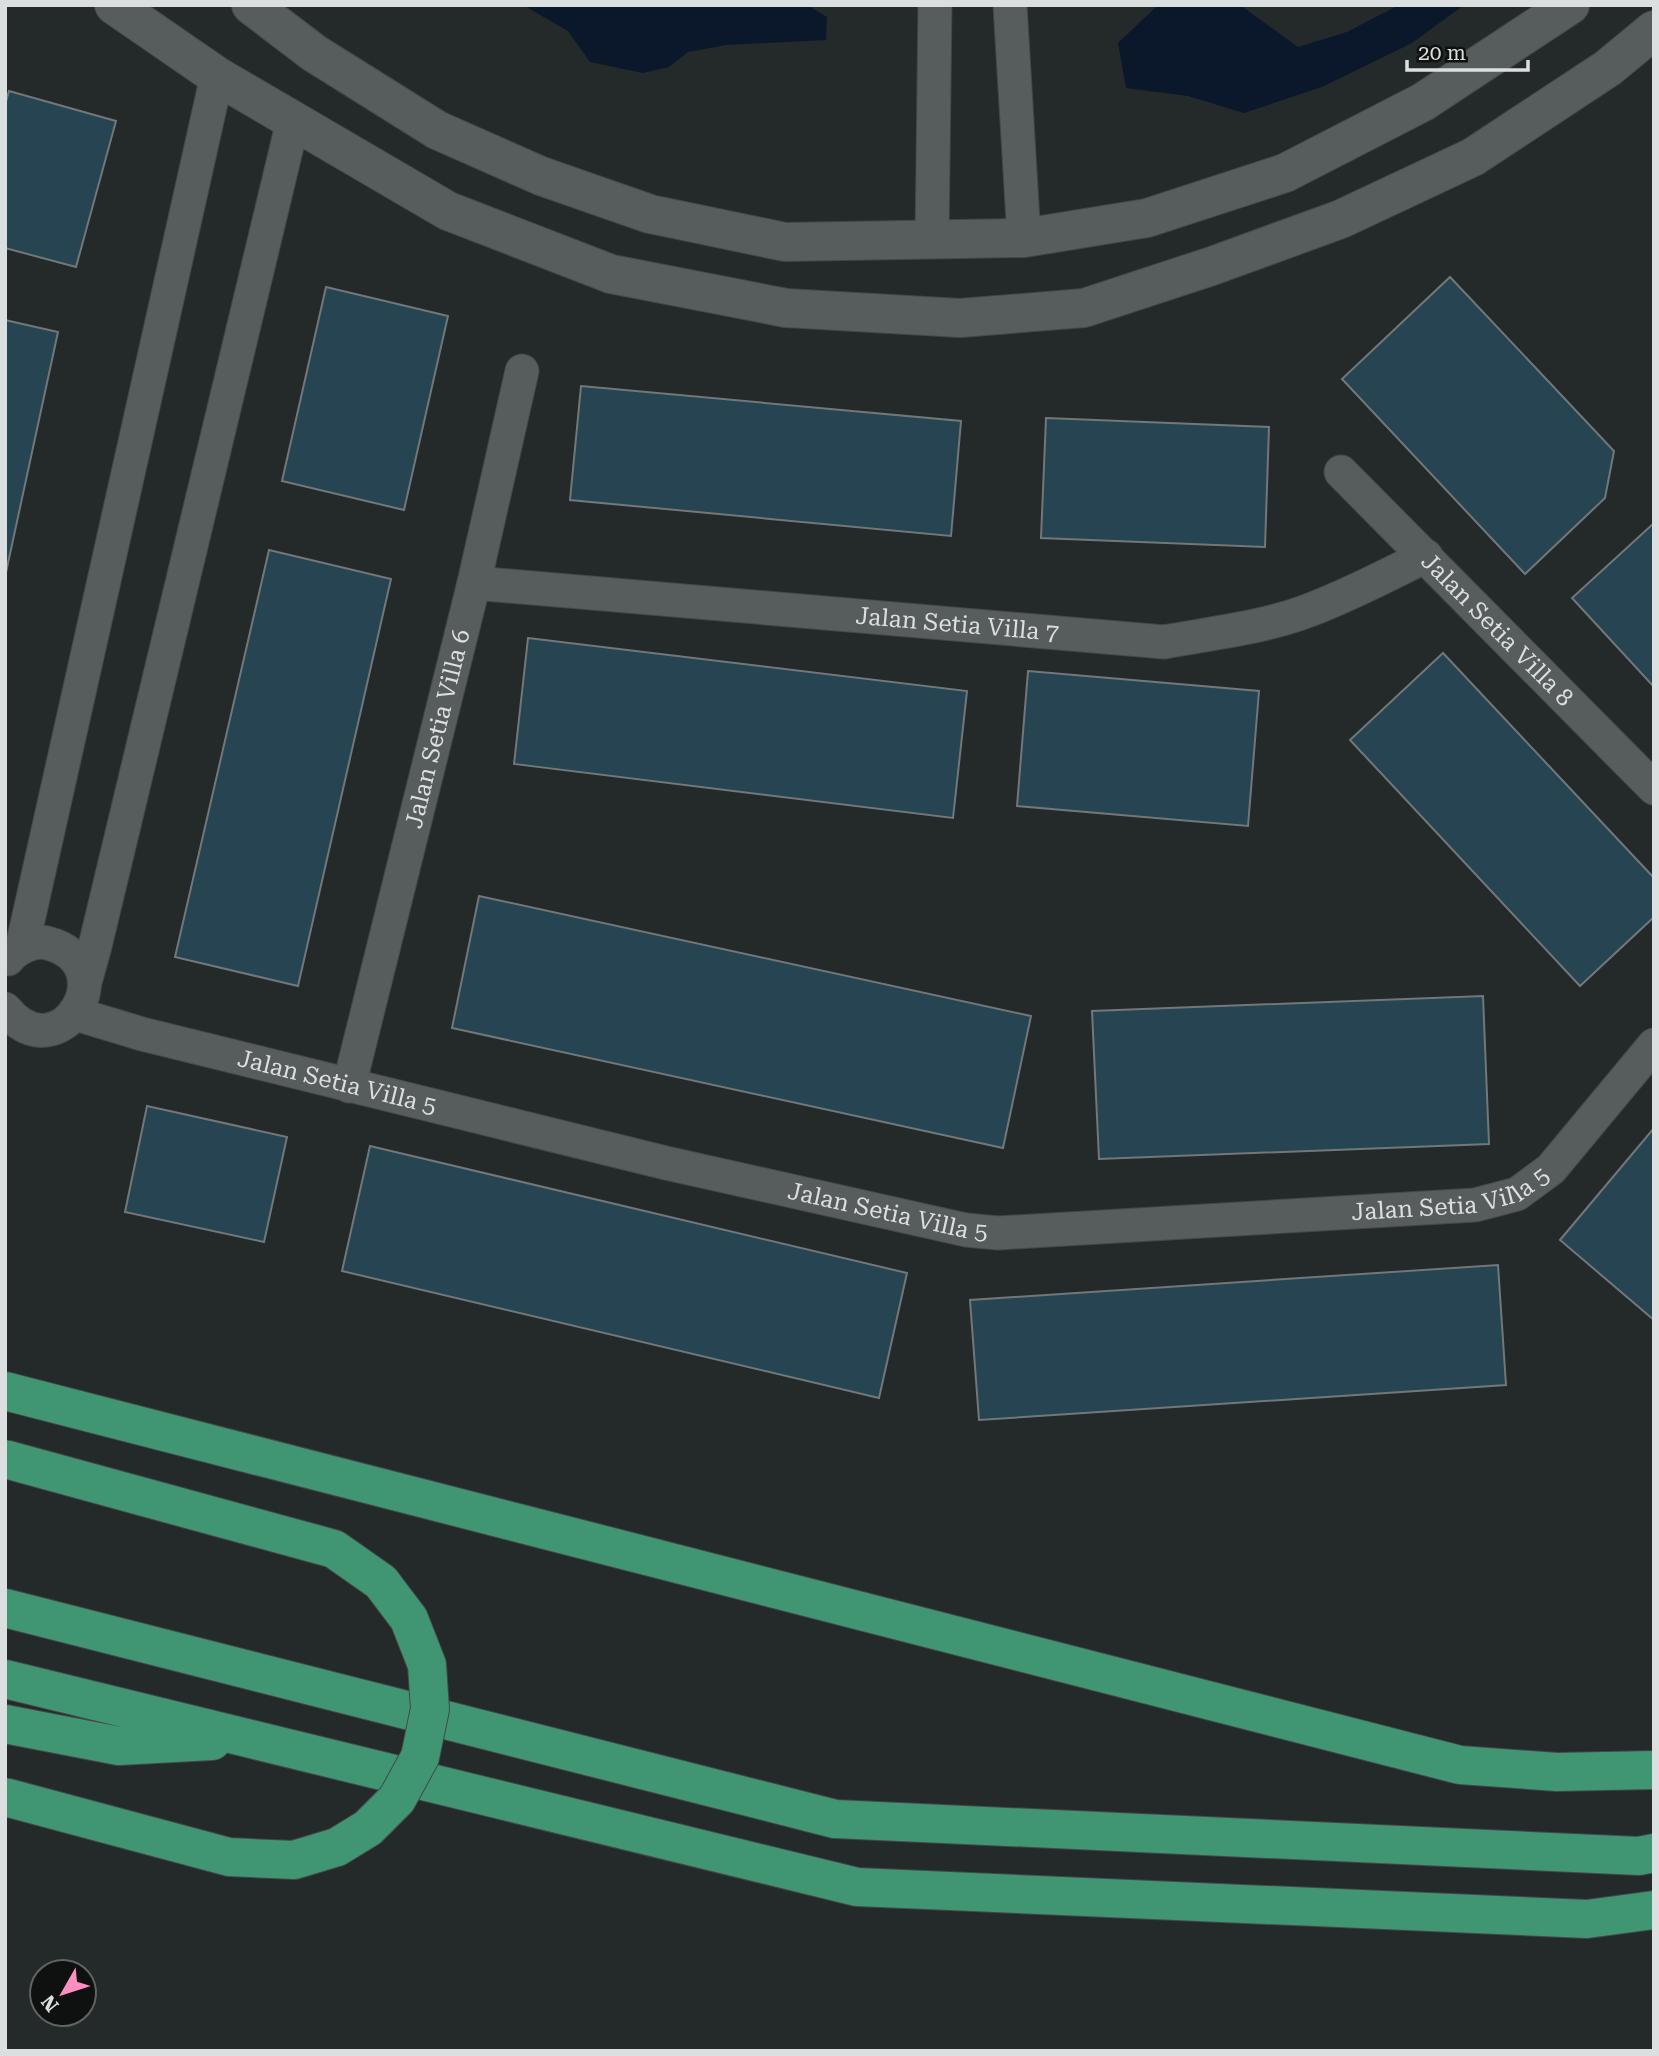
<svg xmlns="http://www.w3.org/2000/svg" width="1659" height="2056" font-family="'Roboto Serif',serif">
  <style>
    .water { fill: #0b182b }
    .building { fill: #264451; stroke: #727779; stroke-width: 2 }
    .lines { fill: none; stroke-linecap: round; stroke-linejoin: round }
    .minor-casing { stroke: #444747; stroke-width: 35 }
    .tertiary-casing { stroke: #444747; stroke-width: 40 }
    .motorway-casing { stroke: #444747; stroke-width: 40 }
    .minor { stroke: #575c5c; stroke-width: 33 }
    .tertiary { stroke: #575c5c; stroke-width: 38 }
    .motorway { stroke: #409572; stroke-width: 38 }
    .motorway-bridge-casing { stroke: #444747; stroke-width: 40; stroke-linecap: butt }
    .motorway-bridge { stroke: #409572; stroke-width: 38 }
    .labels { text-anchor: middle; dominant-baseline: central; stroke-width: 5; stroke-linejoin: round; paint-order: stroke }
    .street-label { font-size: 24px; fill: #dcdfdf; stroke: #0f1111 }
  </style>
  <rect width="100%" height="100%" fill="#242929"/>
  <path class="water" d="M 523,5 L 807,5 L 827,17 L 826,40 L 726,45 L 688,52 L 669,67 L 643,73 L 590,62 L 568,31 Z
    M 1158,5 L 1240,5 L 1298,47 L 1347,32 L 1399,5 L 1464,5 L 1412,43 L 1322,87 L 1244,113 L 1188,96 L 1126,88 L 1118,43 Z"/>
  <path class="building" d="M 9,91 L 116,121 L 76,267 L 5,248 L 5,105 Z
    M 1450,277 L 1614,451 L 1605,498 L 1525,574 L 1342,379 Z
    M 326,287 L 448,316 L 404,510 L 282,481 Z
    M 5,320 L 58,332 L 5,577 Z
    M 581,386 L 961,421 L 951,536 L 570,500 Z
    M 1046,418 L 1269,427 L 1265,547 L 1041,538 Z
    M 1654,523 L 1654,687 L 1572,598 Z
    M 269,550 L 391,579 L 298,986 L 175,957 Z
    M 528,638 L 967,691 L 953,818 L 514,764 Z
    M 1443,653 L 1654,878 L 1654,917 L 1580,986 L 1350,740 Z
    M 1028,671 L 1259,691 L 1248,826 L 1017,806 Z
    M 479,896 L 1031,1016 L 1003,1148 L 452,1028 Z
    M 1483,996 L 1489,1144 L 1099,1159 L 1092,1011 Z
    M 147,1106 L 287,1137 L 264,1242 L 125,1212 Z
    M 1654,1128 L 1654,1320 L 1560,1240 Z
    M 370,1146 L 907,1273 L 879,1398 L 342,1271 Z
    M 1498,1265 L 1506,1385 L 979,1420 L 970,1300 Z"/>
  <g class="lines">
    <defs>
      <g id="minor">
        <path d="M 1010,5 L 1024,238"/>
        <path d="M 932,240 L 935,5"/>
        <path id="s1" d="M 1341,472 L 1654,788"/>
        <path id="s2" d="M 474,583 L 1164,642 C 1212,633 1262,628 1307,611 C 1348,596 1387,575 1426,556"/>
        <path d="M 22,947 L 217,76"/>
        <path d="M 85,982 L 95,946 L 293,121"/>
        <path d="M 5,1009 C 60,1077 128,963 47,943 C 34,940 16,948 8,959"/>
        <path id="s3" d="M 76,1014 L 142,1034 L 666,1163 L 966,1230 L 998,1233 L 1475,1205 L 1517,1194 L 1551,1169 L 1654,1045"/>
        <path id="s4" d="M 349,1086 L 474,583 L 522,371"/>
      </g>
      <path id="tertiary" d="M 114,5 L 217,76 L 448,211 L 611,274 L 786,308 L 960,318 L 1084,308 L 1212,266 L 1341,219 L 1473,157 L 1608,68 L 1654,30
        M 251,5 L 314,53 L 437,130 L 541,176 L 650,214 L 785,242 L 1024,238 L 1147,218 L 1285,173 L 1423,102 L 1570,5"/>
      <path id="motorway" d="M 5,1391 L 1460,1765 L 1557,1772 L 1654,1770
        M 5,1608 L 835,1819 L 1639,1856 L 1654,1853
        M 5,1679 L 857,1887 L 1587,1919 L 1654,1910
        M 5,1724 L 119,1746 L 212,1741"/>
    </defs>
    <use href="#minor" class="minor-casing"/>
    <use href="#tertiary" class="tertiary-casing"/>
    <use href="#motorway" class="motorway-casing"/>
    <use href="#minor" class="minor"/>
    <use href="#tertiary" class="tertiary"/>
    <use href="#motorway" class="motorway"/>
    <defs>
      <path id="motorway-bridge" d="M 5,1459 L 334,1549 L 381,1582 L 409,1619 L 427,1665 L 430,1709 L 420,1757 L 397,1799 L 368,1828 L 337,1847 L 294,1860 L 229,1857 L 5,1797"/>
    </defs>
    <use href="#motorway-bridge" class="motorway-bridge-casing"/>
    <use href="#motorway-bridge" class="motorway-bridge"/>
  </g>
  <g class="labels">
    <g class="street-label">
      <text stroke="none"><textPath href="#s2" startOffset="485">Jalan Setia Villa 7</textPath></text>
      <text stroke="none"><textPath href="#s1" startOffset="222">Jalan Setia Villa 8</textPath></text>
      <text stroke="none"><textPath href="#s4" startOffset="368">Jalan Setia Villa 6</textPath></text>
      <text stroke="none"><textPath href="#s3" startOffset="270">Jalan Setia Villa 5</textPath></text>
      <text stroke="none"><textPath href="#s3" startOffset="1404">Jalan Setia Villa 5</textPath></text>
      <text stroke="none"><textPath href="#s3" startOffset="836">Jalan Setia Villa 5</textPath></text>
    </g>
  </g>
  <rect width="1659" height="2056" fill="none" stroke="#dcdfdf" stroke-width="14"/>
  <g transform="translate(63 1993) rotate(231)"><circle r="33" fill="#0f1111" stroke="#616363" stroke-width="2"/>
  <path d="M0-5L12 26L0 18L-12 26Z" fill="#fd8ebf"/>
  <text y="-10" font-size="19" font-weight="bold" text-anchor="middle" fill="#dcdfdf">N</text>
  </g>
  <path d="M1407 60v10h121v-10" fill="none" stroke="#dcdfdf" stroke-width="3.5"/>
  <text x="1418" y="60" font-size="21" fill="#dcdfdf" stroke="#0f1111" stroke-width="5" paint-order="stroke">20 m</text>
</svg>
